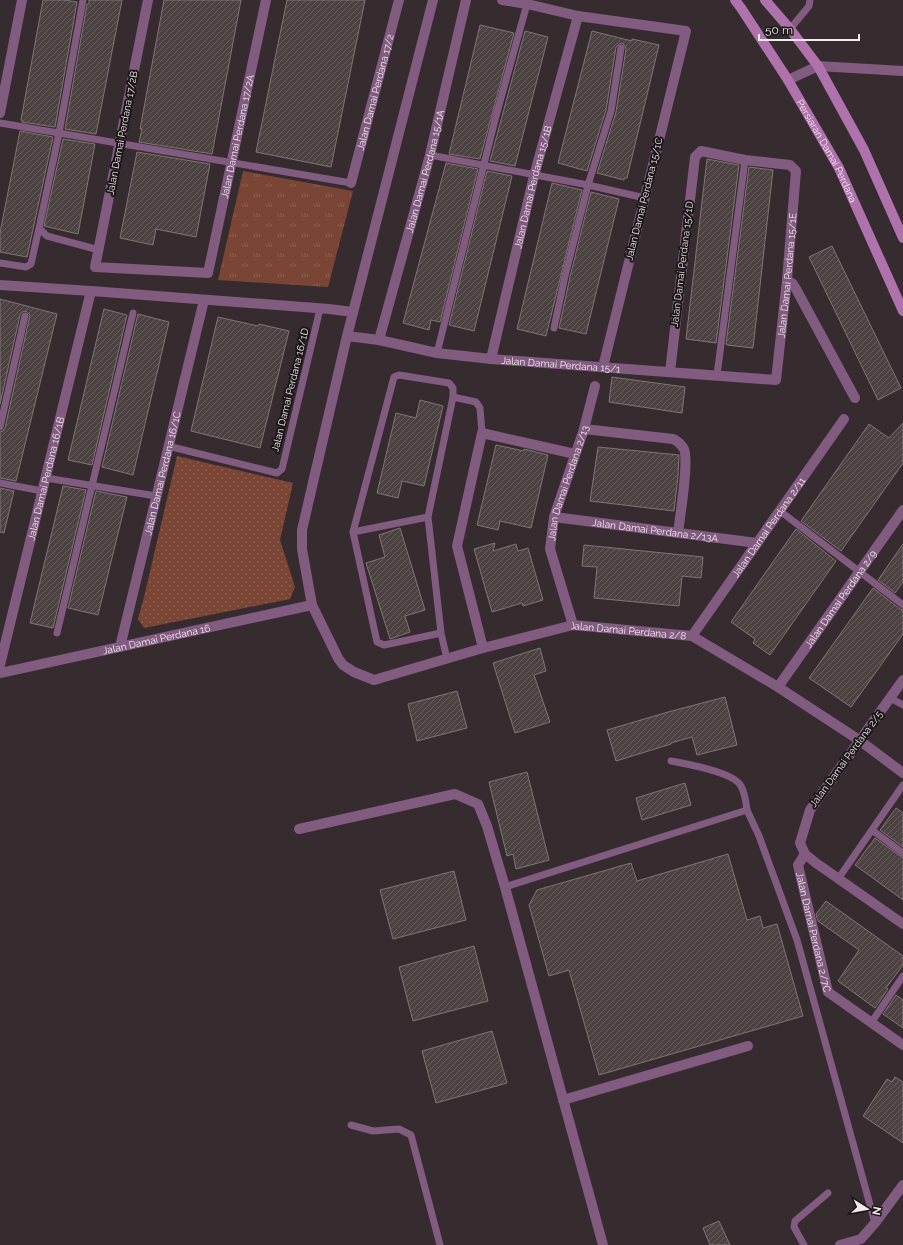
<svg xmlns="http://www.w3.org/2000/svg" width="903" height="1245" font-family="Raleway,sans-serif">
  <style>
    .grass { fill: url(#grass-dots) }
    .park { fill: url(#park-tufts) }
    .building { fill: url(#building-hatch); stroke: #817474 }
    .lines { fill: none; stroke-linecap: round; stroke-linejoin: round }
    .lane { stroke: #825b80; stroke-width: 7 }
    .street { stroke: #825b80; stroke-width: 10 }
    .secondary { stroke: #b072ad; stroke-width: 10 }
    .labels { text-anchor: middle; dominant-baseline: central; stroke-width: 4; stroke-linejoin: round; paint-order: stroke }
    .street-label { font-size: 10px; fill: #f2ebee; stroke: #1b1618 }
  </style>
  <defs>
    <pattern id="grass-dots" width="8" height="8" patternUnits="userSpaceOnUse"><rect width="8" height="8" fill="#7a4534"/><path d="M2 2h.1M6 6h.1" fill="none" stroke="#8d6052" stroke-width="1.8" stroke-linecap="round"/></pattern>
    <pattern id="park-tufts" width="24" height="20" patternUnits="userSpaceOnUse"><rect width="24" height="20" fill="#7a4534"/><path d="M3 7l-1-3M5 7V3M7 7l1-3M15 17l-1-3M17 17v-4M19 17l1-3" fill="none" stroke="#8d6052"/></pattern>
    <pattern id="building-hatch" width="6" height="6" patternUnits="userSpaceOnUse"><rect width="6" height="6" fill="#4d4242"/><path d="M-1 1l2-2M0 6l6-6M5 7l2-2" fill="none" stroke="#675d5e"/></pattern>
  </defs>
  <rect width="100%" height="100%" fill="#362c30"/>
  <path class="grass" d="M 177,456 L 293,483 L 280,540 L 295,587 L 290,599 L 144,628 L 138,619 L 145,593 Z"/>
  <path class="park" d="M 243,171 L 353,191 L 328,287 L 218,280 Z"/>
  <path class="building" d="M 43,0 L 64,0 L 77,2 L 55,127 L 22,122 L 22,120 L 21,120 Z
    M 89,0 L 122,0 L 96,134 L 65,129 L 87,4 L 89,4 Z
    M 164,0 L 241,0 L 212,154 L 139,142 L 142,129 L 140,129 Z
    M 287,0 L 365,0 L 331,167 L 256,152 Z
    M 480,25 L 514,33 L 480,159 L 449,154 Z
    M 525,31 L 548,37 L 515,166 L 490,161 Z
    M 592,31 L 632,41 L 632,39 L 659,45 L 627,178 L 624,178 L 624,180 L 597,173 L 616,112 L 626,49 L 625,46 L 622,43 L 619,44 L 616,47 L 606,110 L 587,171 L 558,163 Z
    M 20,131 L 53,137 L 27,257 L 0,252 L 0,233 Z
    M 63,139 L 95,144 L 78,234 L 44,226 Z
    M 137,152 L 210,164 L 196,237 L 156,229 L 153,245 L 120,238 Z
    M 707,159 L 739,165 L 716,343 L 686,339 Z
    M 446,163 L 478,169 L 440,322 L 431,320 L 429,330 L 403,323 Z
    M 749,167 L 773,170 L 753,348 L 727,345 L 726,344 Z
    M 487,171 L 512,176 L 474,331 L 449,325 Z
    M 552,183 L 582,190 L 546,336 L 517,329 Z
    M 591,192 L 619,199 L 586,334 L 559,328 L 570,277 Z
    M 832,246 L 901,388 L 878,400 L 809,257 Z
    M 0,299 L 57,314 L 16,481 L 0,478 L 0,432 L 3,431 L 5,428 L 30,315 L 26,311 L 22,312 L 20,315 L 0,404 Z
    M 104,309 L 127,315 L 92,465 L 68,460 Z
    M 138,314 L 169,322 L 133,475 L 102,467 Z
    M 218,317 L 258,326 L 259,324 L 289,331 L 260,448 L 191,431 Z
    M 612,377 L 685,387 L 682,413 L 609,402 Z
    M 420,400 L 443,406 L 424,486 L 402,481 L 398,498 L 377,493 L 396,413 L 416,418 Z
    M 903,423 L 903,463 L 841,551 L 801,521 L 869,424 L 889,438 Z
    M 496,445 L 524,451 L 524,449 L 548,455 L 531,528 L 500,521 L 498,530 L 477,525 Z
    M 598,447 L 679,455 L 678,476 L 674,511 L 590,501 Z
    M 63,486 L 86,490 L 53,628 L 30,623 Z
    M 0,488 L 14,491 L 4,533 L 0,532 Z
    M 96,491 L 127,497 L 98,615 L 68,608 Z
    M 400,528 L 425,610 L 405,616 L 410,632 L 390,639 L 366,563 L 385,557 L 379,535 Z
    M 796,529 L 836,561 L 770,655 L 753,643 L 755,639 L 731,622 Z
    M 495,543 L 493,551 L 516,544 L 518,551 L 528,548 L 543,600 L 523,606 L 522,603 L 492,612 L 474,549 Z
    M 903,544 L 903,582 L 895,593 L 878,580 Z
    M 584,545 L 703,557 L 701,578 L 682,576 L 679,606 L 594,598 L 597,567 L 582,566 Z
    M 873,588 L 900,609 L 903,610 L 903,634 L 851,707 L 809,678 Z
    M 540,648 L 546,671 L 534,675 L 550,722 L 515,733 L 493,663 Z
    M 457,691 L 467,728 L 417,741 L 408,704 Z
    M 725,697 L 737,745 L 697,755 L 692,737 L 671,743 L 671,744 L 616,761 L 607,730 L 668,712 Z
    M 527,772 L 549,860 L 516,869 L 513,854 L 507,856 L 489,782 Z
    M 685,783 L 691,805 L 642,820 L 636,798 Z
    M 896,808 L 903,813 L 903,847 L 880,830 Z
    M 875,838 L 903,858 L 903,900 L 855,865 Z
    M 728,854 L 747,920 L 760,916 L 763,928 L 777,924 L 803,1016 L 599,1075 L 569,970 L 549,976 L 529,905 L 537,890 L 631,863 L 637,881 Z
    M 454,871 L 466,920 L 393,939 L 380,890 Z
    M 826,901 L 903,956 L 903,965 L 886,988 L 888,989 L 875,1008 L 838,981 L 859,950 L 818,921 L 816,914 Z
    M 474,946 L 488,1001 L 413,1021 L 399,967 Z
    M 896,995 L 903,1000 L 903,1028 L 883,1014 Z
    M 492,1031 L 507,1083 L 436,1103 L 422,1051 Z
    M 895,1077 L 903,1082 L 903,1143 L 863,1116 L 887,1079 L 892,1082 Z
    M 719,1221 L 730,1245 L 710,1245 L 703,1228 Z"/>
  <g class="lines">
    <path class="lane" d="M 83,0 L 59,133 L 39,228 L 47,236 L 99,250
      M 790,29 L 809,6 L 810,0
      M 0,123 L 351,183
      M 430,155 L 588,185 L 645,198
      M 0,263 L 26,267 L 31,264 L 39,228
      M 554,328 L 565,276 L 588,185 L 611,111 L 621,48
      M 437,353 L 496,116 L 527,4
      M 717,375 L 745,160
      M 453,397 L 476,402 L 480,408 L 482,433
      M 0,427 L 25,316
      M 168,446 L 277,473 L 282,469 L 320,309
      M 46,478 L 156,496
      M 0,483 L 42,491
      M 780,511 L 903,605
      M 428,517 L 353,532 L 377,642 L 384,645 L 441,633
      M 353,532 L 394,377 L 399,375 L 449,383 L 453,388 L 453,397 L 428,517 L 441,633 L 447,659
      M 57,633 L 133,313
      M 890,698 L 903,705
      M 671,761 C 687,764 734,772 741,786 C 745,793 746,802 747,810
      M 872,830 L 903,853
      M 838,879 L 903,785
      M 505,887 L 747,810 L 759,836 L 797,940 L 875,1223
      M 871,1023 L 903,976
      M 351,1125 L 373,1131 L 399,1129 L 411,1135 L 440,1245
      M 804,1245 L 794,1227 L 795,1221 L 828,1193"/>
    <g class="street">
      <path id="s1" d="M 148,0 L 95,267 L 208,273 L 266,0"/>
      <path id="s2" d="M 433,0 L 347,336 L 302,530 L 302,549 L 312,605 L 338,658 L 343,665 L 354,672 L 374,680 L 483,648 L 573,625 L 692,636 L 778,687 L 859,740 L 903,773"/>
      <path d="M 502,0 L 527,4 L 578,16 L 686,31 L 603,367"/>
      <path d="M 788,80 L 818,66 L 903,71"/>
      <path d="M 0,113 L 22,0"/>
      <path id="s3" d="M 351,183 L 399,0"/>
      <path d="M 787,280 L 793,284 L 796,289 L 855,398"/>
      <path d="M 0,285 L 91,291 L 329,309 L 353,312"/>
      <path id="s4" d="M 347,336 L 379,340 L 437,353 L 491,359 L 776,380 L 787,280 L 796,171 L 790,165 L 745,160 L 701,151 L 695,157 L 670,372"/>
      <path id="s5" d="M 379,340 L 430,155 L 466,0"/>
      <path id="s6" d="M 491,359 L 534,176 L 578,16"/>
      <path d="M 584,429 L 673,439 C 678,441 681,444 684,449 C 689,462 680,516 678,533"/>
      <path id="s7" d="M 554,517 L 757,543"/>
      <path id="s8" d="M 573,625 L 550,549 L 554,517 L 584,429 L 595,386"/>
      <path id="s9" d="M 692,636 L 844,419"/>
      <path id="s10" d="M 120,647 L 204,300"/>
      <path d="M 483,648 L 457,546 L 482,433 L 575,454"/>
      <path id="s11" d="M 0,665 L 91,291"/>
      <path id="s12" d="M 0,673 L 312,605"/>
      <path d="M 903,680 L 810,810 L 800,843 L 805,854 L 816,863 L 903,924"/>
      <path id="s13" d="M 778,687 L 903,510"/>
      <path d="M 299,829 L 455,794 L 478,804 L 487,826 L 505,887 L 603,1245"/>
      <path id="s14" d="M 805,854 L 798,865 L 828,992 L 903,1045"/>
      <path d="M 563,1100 L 748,1046"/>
      <path d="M 840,1245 L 861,1239 L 875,1223 L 903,1185"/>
    </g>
    <g class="secondary">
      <path id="s15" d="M 735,0 L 741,8 L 788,80 L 839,168 L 903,311"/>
      <path d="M 765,0 L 790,29 L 818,66 L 864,150 L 903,238"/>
    </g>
  </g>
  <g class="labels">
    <g class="street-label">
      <text stroke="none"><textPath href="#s3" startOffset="94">Jalan Damai Perdana 17/2</textPath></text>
      <text transform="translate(122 133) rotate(-79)">Jalan Damai Perdana 17/2B</text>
      <text stroke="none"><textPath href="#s1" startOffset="525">Jalan Damai Perdana 17/2A</textPath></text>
      <text stroke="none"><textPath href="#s15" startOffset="177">Persiaran Damai Perdana</textPath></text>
      <text stroke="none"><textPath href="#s5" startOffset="175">Jalan Damai Perdana 15/1A</textPath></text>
      <text stroke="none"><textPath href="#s6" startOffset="177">Jalan Damai Perdana 15/1B</textPath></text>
      <text transform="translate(644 199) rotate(-76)">Jalan Damai Perdana 15/1C</text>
      <text transform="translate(682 264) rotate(-83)">Jalan Damai Perdana 15/1D</text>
      <text stroke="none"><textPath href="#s4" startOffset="537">Jalan Damai Perdana 15/1E</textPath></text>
      <text stroke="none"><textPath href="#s4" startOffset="216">Jalan Damai Perdana 15/1</textPath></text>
      <text transform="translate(290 390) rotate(-76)">Jalan Damai Perdana 16/1D</text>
      <text stroke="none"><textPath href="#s10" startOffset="179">Jalan Damai Perdana 16/1C</textPath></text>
      <text stroke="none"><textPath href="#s11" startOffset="192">Jalan Damai Perdana 16/1B</textPath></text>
      <text stroke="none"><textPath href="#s8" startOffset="148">Jalan Damai Perdana 2/13</textPath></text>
      <text stroke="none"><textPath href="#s9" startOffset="133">Jalan Damai Perdana 2/11</textPath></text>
      <text stroke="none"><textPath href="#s7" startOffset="102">Jalan Damai Perdana 2/13A</textPath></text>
      <text stroke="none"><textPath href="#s13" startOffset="108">Jalan Damai Perdana 2/9</textPath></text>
      <text stroke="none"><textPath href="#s2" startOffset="986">Jalan Damai Perdana 2/8</textPath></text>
      <text stroke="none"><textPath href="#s12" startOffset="160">Jalan Damai Perdana 16</textPath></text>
      <text transform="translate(846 759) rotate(-54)">Jalan Damai Perdana 2/5</text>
      <text stroke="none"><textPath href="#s14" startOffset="82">Jalan Damai Perdana 2/7C</textPath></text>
    </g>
  </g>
  <g transform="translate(867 1209) rotate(101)" stroke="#1b1618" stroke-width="3" paint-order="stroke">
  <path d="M0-3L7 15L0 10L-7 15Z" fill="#f2ebee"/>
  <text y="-6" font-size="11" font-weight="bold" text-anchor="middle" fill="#f2ebee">N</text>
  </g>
  <path d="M759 34v6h100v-6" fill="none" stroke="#f2ebee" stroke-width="2"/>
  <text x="765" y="34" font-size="12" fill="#f2ebee" stroke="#1b1618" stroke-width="3" paint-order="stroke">50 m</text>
</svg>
